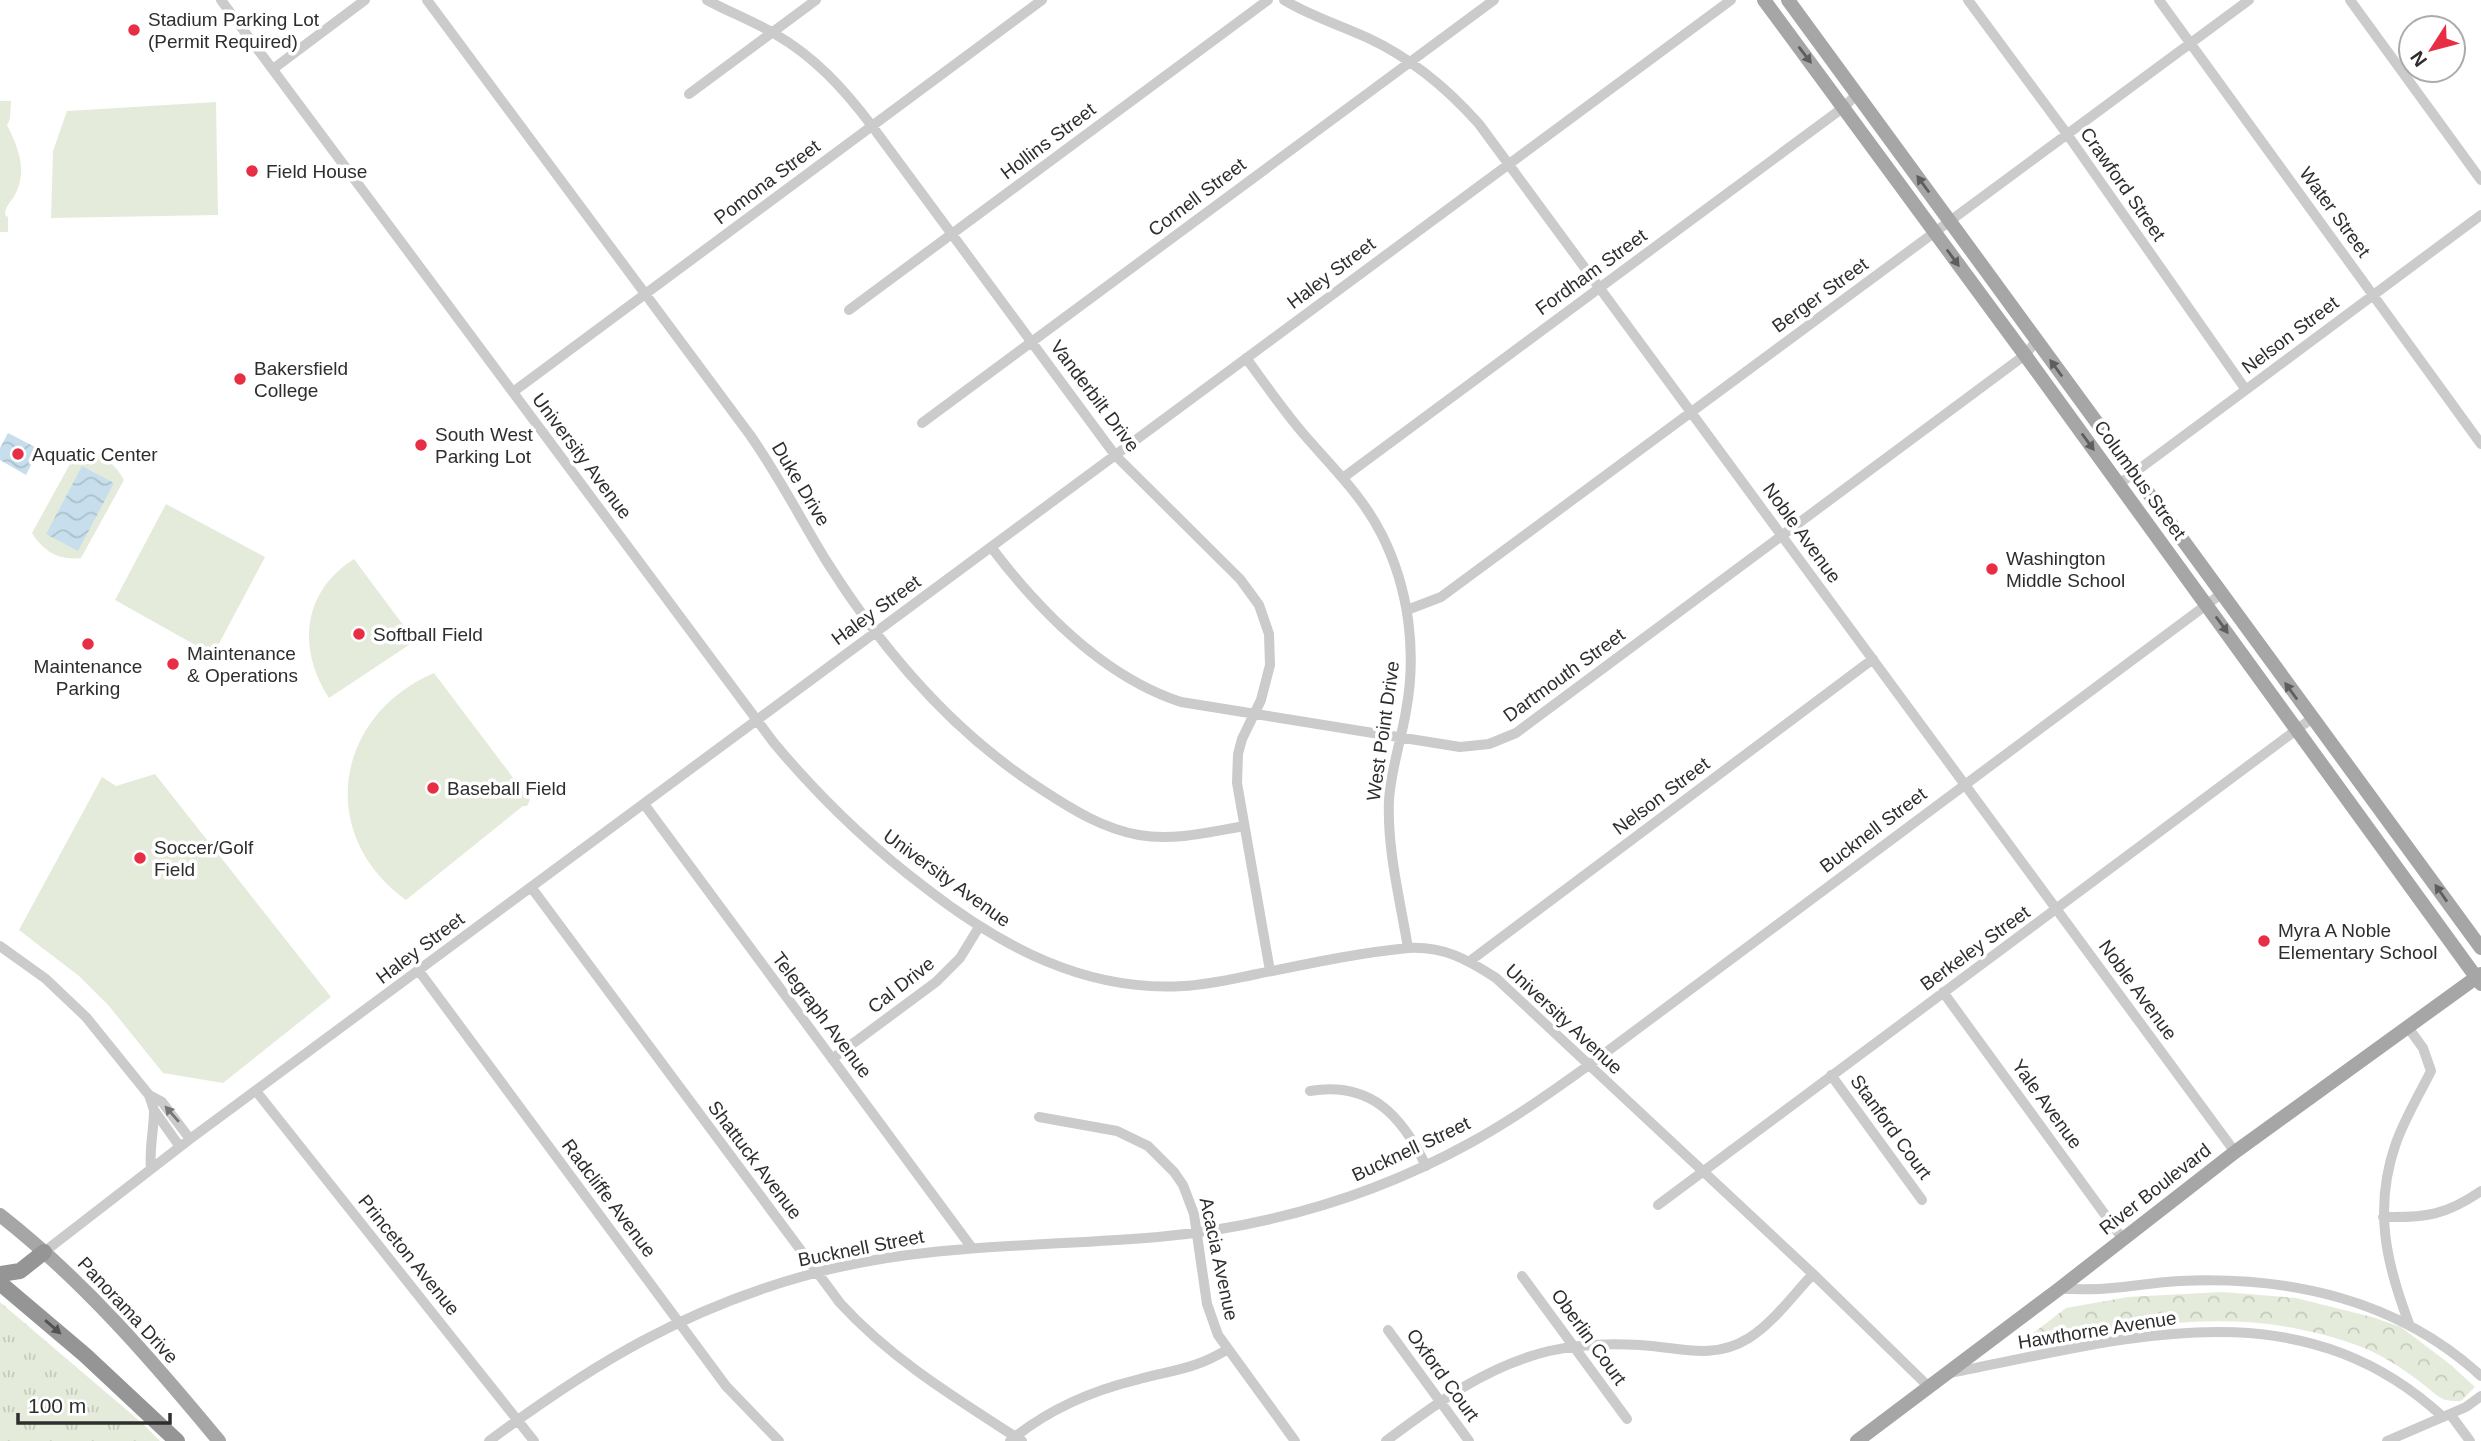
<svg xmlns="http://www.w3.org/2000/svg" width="2481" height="1441" font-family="Helvetica,sans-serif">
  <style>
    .grass { fill: url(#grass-tufts) }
    .park { fill: url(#park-crowns) }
    .pitch { fill: #e5ebdb }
    .water { fill: url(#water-waves) }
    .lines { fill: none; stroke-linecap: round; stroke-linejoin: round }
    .minor { stroke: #cbcbcb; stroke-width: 10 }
    .major { stroke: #a6a6a6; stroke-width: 14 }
    .highway { stroke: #959595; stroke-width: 16 }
    .oneway { fill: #5e5e5e }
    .oneway2 { fill: #757575 }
    .oneway3 { fill: #525252 }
    .poi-dot { fill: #e72e45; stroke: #fff; stroke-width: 2.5 }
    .labels { text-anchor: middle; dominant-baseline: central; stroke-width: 7; stroke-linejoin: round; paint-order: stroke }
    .poi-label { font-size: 19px; fill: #2e2e2e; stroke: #fff; text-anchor: start }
    .street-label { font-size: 19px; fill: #2e2e2e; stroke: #fff }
  </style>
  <defs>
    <pattern id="grass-tufts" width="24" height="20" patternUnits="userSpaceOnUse" patternTransform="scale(1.75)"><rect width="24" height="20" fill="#e5ebdb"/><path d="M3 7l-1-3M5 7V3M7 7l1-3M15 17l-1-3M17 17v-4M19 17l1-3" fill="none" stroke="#c5cabc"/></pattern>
    <pattern id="park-crowns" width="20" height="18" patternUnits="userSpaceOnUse" patternTransform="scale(1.75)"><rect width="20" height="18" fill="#e5ebdb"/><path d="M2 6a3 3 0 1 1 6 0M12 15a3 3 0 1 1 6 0" fill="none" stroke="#c5cabc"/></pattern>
    <pattern id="water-waves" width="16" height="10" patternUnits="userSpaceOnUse" patternTransform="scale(1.75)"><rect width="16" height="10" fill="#c7dfec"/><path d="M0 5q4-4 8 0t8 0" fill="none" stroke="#abc0cb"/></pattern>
  </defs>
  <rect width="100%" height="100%" fill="#fff"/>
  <path class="grass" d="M 0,1302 L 142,1423 L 160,1441 L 0,1441 Z"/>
  <path class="park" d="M 2222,1292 L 2296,1298 L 2372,1317 L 2401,1327 L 2451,1365 L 2475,1387 L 2461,1401 C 2456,1401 2450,1401 2445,1400 C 2436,1396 2427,1387 2419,1381 C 2400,1367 2381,1354 2359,1346 C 2246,1304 2140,1323 2026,1349 L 2021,1345 L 2023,1341 L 2066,1308 L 2128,1297 Z"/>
  <path class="pitch" d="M 0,101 L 11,101 L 10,119 L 7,125 C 18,147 28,170 15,195 C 11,202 5,206 5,215 L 8,217 L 8,232 L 0,232 Z
    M 216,102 L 218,215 L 51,218 L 53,151 L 67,111 Z
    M 87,452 C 105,455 115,464 124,480 L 81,558 C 59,561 43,551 32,533 L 76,453 Z
    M 166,504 L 265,557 L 213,655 L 115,600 Z
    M 354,559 L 415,641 L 329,698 C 297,649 302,592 354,559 Z
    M 434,673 L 530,800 L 527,806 L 523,806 L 406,900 C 316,835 334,716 434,673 Z
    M 155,774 L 331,997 L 223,1083 L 163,1073 L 109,1006 L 79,976 L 19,930 L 102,777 L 116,786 Z"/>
  <path class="water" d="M 8,433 L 39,449 L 26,475 L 0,460 L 0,448 Z
    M 82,466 L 114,483 L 78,551 L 46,534 Z"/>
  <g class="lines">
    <path class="minor" d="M 221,0 L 774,743 C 820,798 870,846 927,889 C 1002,947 1086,992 1183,986 C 1208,985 1232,979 1257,974 C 1307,964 1357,953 1408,948 C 1443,946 1467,959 1496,978 L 1813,1274 L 1929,1387
      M 427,0 L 750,435 C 779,476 801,520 827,562 C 883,651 954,734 1044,791 C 1073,810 1104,829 1139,835 C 1174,841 1210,832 1244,826
      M 707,0 C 729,12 753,21 775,34 C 815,57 844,89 872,126 L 1115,455 L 1240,579 L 1259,605 L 1269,634 L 1270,665 L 1261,700 L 1242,739 L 1238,754 L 1237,783 L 1270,971
      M 1284,0 C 1310,16 1340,25 1368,38 C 1411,58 1447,88 1479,124 L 2235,1152
      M 1968,0 L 2067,134 L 2246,390
      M 2159,0 L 2481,444
      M 2350,0 L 2481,180
      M 273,69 L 365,0
      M 689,94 L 816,0
      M 849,310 L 1268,0
      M 1246,358 C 1266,385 1285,413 1307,438 C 1335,470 1363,497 1382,535 C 1409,589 1417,652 1406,711 C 1401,741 1391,769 1389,800 C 1387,850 1400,899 1408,948
      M 513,392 L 1042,0
      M 922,423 L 1494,0
      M 1344,477 L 1844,107 L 1857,94
      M 2119,484 L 2481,215
      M 991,547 C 1038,609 1104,677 1181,702 L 1460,747 L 1489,744 L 1516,733 L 2025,355 L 2037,340
      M 1407,610 L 1441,597 L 2249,0
      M 644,804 L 972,1248
      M 531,887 L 840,1303 C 892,1360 957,1399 1022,1441
      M 0,946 L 46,979 L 86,1017 L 149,1095 L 154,1110 L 180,1147
      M 1470,961 L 1873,659
      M 419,971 L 726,1386 L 779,1441
      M 1943,992 L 2122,1238
      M 2407,1026 L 2423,1048 L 2431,1071 C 2419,1095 2405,1118 2396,1143 C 2373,1208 2386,1264 2410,1326
      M 832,1059 L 936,982 L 960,958 L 979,927
      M 1831,1075 L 1922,1200
      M 256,1091 L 534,1441
      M 1310,1091 C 1371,1081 1402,1116 1426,1166
      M 149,1095 L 162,1102 L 190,1139
      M 1039,1117 L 1117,1131 L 1148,1146 L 1174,1172 L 1183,1185 L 1194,1214 L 1207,1304 L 1218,1335 L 1295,1441
      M 151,1168 C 149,1149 154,1130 154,1110
      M 1658,1205 L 2311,719
      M 2383,1217 C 2426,1218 2446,1215 2481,1191
      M 44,1252 L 190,1139 L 1731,0
      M 1522,1276 L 1627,1419
      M 2059,1289 C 2076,1289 2094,1290 2112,1288 C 2135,1286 2157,1282 2180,1281 C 2290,1276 2398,1300 2481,1376
      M 1388,1330 L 1469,1441
      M 1950,1373 C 2122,1340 2297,1282 2443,1417
      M 2450,1414 L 2470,1441
      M 489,1441 C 594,1363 687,1307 815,1273 C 927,1243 1043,1247 1158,1237 C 1267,1227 1374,1196 1470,1143 C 1512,1120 1550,1093 1589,1065 L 2221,594
      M 1010,1441 C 1046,1411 1091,1391 1136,1380 C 1172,1370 1194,1370 1228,1349
      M 1386,1441 C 1437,1403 1486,1366 1549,1351 C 1579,1344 1609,1343 1640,1345 C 1679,1347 1712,1361 1749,1338 C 1773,1323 1793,1295 1813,1274
      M 2387,1441 L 2466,1407 L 2481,1396"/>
    <path class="major" d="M 1764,0 L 2025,355 L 2481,984
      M 1788,0 L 2481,948
      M 0,1215 C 83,1280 152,1360 219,1441
      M 1857,1441 L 2059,1289 L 2235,1152 L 2481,974"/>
    <path class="highway" d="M 0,1274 L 20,1271 L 44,1252
      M 0,1283 L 85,1355 L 177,1441"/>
  </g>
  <defs><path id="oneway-solid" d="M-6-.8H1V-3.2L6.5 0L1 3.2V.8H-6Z" transform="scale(1.75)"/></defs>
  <g class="oneway">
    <use href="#oneway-solid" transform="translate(1805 55) rotate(53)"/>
    <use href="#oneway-solid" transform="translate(1923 184) rotate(-126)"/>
    <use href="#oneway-solid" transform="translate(1953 258) rotate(54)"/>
    <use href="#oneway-solid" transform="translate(2056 368) rotate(-126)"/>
    <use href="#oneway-solid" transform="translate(2088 442) rotate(54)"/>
    <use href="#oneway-solid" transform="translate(2222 625) rotate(54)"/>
    <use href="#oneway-solid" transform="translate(2291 691) rotate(-126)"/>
    <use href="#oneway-solid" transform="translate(2441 893) rotate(-125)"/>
  </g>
  <use class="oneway2" href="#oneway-solid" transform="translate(172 1114) rotate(-131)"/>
  <use class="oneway3" href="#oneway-solid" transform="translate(53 1327) rotate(41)"/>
  <g class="poi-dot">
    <circle cx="134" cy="30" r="7"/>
    <circle cx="252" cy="171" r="7"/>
    <circle cx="240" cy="379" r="7"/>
    <circle cx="421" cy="445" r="7"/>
    <circle cx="18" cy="454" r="7"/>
    <circle cx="1992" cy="569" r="7"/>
    <circle cx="359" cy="634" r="7"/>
    <circle cx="88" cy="644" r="7"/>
    <circle cx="173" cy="664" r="7"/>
    <circle cx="433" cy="788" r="7"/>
    <circle cx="140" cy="858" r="7"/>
    <circle cx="2264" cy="941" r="7"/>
  </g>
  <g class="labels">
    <g class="poi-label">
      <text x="148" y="19">Stadium Parking Lot<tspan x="148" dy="22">(Permit Required)</tspan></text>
      <text x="266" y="171">Field House</text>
      <text x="254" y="368">Bakersfield<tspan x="254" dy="22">College</tspan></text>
      <text x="435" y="434">South West<tspan x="435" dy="22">Parking Lot</tspan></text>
      <text x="32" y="454">Aquatic Center</text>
      <text x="2006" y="558">Washington<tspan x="2006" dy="22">Middle School</tspan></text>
      <text x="373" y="634">Softball Field</text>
      <text x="187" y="653">Maintenance<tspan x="187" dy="22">&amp; Operations</tspan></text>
      <text x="88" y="666" text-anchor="middle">Maintenance<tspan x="88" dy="22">Parking</tspan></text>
      <text x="447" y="788">Baseball Field</text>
      <text x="154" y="847">Soccer/Golf<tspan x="154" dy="22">Field</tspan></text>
      <text x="2278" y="930">Myra A Noble<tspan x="2278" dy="22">Elementary School</tspan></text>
    </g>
    <g class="street-label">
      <text transform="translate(1048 141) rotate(-37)">Hollins Street</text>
      <text transform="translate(767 182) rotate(-37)">Pomona Street</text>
      <text transform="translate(2123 184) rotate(55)">Crawford Street</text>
      <text transform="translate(1197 197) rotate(-37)">Cornell Street</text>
      <text transform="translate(2335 212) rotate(54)">Water Street</text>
      <text transform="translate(1591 272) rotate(-36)">Fordham Street</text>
      <text transform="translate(1331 273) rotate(-37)">Haley Street</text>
      <text transform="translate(1820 295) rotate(-36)">Berger Street</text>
      <text transform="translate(2290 335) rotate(-37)">Nelson Street</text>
      <text transform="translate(1095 396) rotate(53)">Vanderbilt Drive</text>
      <text transform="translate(582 456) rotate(53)">University Avenue</text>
      <text transform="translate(2140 480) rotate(54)">Columbus Street</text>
      <text transform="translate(801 484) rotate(59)">Duke Drive</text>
      <text transform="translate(1802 533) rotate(54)">Noble Avenue</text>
      <text transform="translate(876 610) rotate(-36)">Haley Street</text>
      <text transform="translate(1564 675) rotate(-36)">Dartmouth Street</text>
      <text transform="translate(1383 731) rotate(-82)">West Point Drive</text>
      <text transform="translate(1661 796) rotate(-37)">Nelson Street</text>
      <text transform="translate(1873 830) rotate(-37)">Bucknell Street</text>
      <text transform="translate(947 878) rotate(36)">University Avenue</text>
      <text transform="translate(420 948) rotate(-37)">Haley Street</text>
      <text transform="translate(1975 948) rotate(-36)">Berkeley Street</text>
      <text transform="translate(901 985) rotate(-38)">Cal Drive</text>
      <text transform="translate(2138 990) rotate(54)">Noble Avenue</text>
      <text transform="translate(822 1015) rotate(53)">Telegraph Avenue</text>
      <text transform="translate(1564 1019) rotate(43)">University Avenue</text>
      <text transform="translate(2047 1104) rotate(54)">Yale Avenue</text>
      <text transform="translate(1891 1127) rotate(54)">Stanford Court</text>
      <text transform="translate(1411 1149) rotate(-25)">Bucknell Street</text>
      <text transform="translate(755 1160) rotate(53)">Shattuck Avenue</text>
      <text transform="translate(2155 1189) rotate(-38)">River Boulevard</text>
      <text transform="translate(609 1198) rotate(53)">Radcliffe Avenue</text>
      <text transform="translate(861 1248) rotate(-11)">Bucknell Street</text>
      <text transform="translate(409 1255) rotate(51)">Princeton Avenue</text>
      <text transform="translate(1219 1259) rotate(78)">Acacia Avenue</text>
      <text transform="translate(128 1310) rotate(47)">Panorama Drive</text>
      <text transform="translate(2097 1330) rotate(-9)">Hawthorne Avenue</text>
      <text transform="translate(1589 1337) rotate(54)">Oberlin Court</text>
      <text transform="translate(1443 1375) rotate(54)">Oxford Court</text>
    </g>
  </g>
  <g transform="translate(2432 49) rotate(234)"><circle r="33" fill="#ffffff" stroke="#ababab" stroke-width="2"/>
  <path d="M0-5L12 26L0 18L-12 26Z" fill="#e72e45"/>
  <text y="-10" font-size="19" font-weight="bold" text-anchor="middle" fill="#2e2e2e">N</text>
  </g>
  <path d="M18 1413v10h152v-10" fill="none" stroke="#2e2e2e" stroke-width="3.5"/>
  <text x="28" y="1413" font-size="21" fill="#2e2e2e" stroke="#ffffff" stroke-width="5" paint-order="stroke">100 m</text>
</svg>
